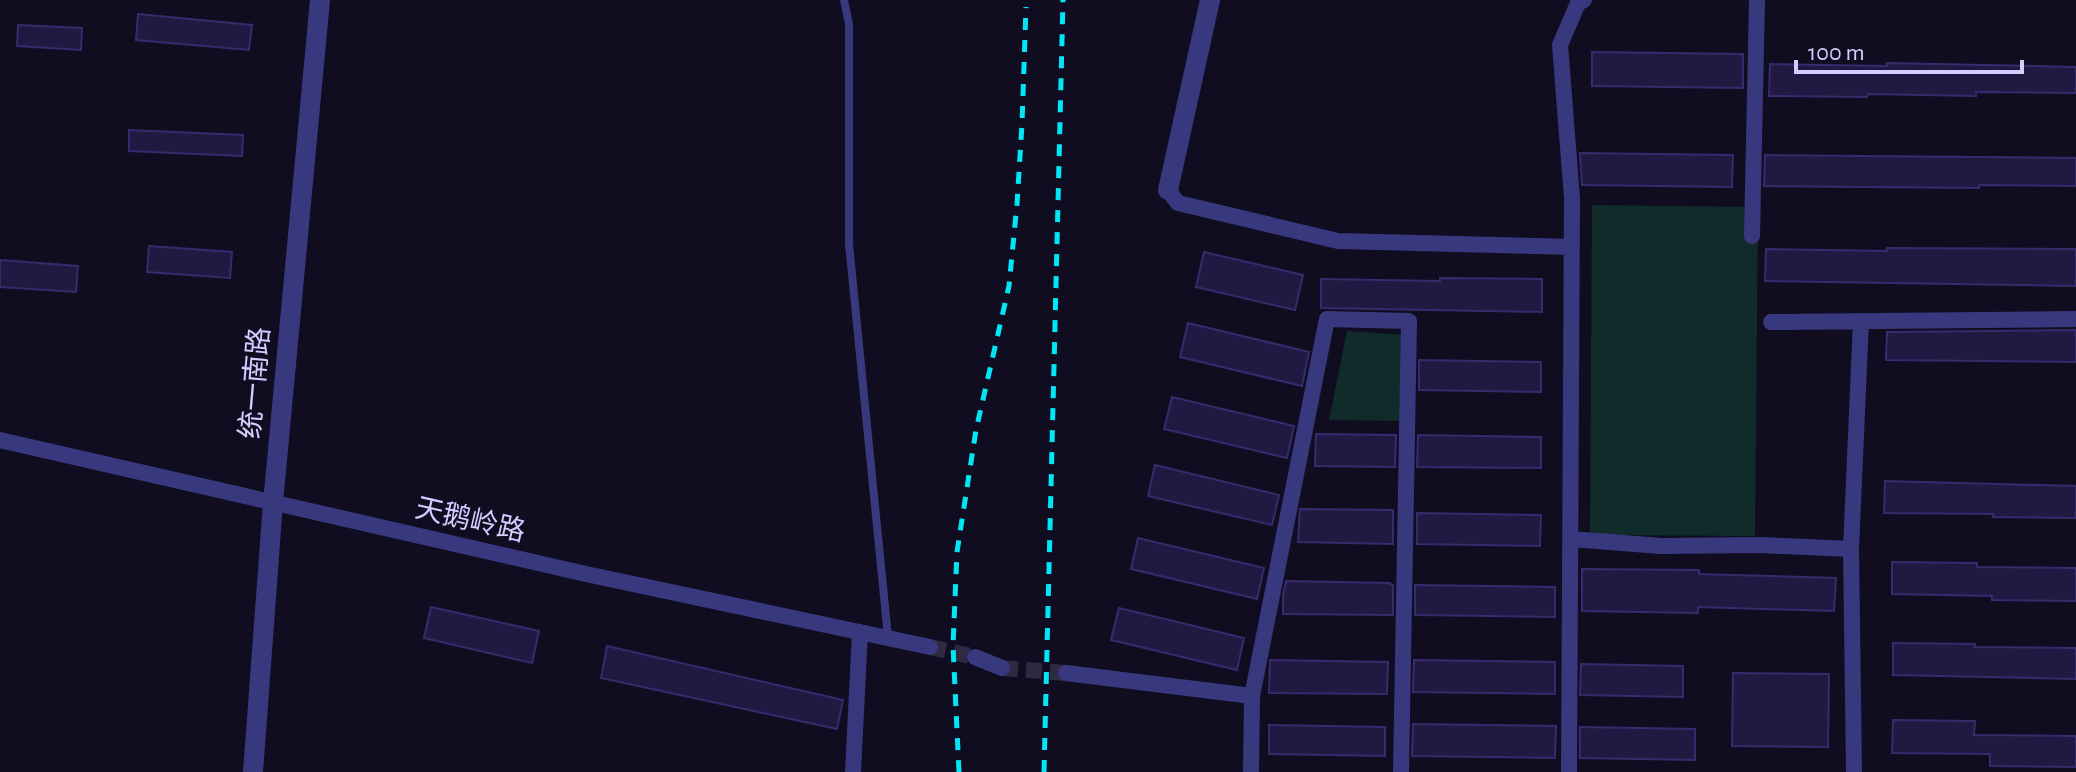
<svg xmlns="http://www.w3.org/2000/svg" width="2076" height="772" font-family="'Alegreya Sans','Noto Sans SC',sans-serif">
  <style>
    .green { fill: #102b29 }
    .building { fill: #201942; stroke: #362c6d; stroke-width: 2 }
    .lines { fill: none; stroke-linecap: round; stroke-linejoin: round }
    .minor-tunnel { stroke: #2d2a42; stroke-width: 16; stroke-dasharray: 16 8; stroke-linecap: butt }
    .service { stroke: #38387f; stroke-width: 8 }
    .minor { stroke: #38387f; stroke-width: 16 }
    .tertiary { stroke: #38387f; stroke-width: 20 }
    .rail { stroke: #02e7f6; stroke-width: 5; stroke-dasharray: 12 10; stroke-linecap: butt }
    .labels { text-anchor: middle; dominant-baseline: central; stroke-width: 6; stroke-linejoin: round; paint-order: stroke }
    .street-label { font-size: 28px; fill: #d1cdff; stroke: #100d21 }
  </style>
  <rect width="100%" height="100%" fill="#100d21"/>
  <path class="green" d="M 1592,205 L 1758,207 L 1755,536 L 1590,535 Z
    M 1347,331 L 1404,335 L 1403,421 L 1329,420 Z"/>
  <path class="building" d="M 138,14 L 252,25 L 249,50 L 136,40 Z
    M 18,25 L 82,28 L 81,50 L 17,46 Z
    M 1592,52 L 1743,54 L 1743,88 L 1592,86 Z
    M 1887,63 L 2076,67 L 2076,93 L 1976,92 L 1976,96 L 1868,94 L 1867,97 L 1769,96 L 1770,64 L 1887,66 Z
    M 129,130 L 243,135 L 242,156 L 129,151 Z
    M 1580,153 L 1733,155 L 1732,187 L 1582,185 Z
    M 1765,155 L 2076,158 L 2076,186 L 1979,185 L 1979,188 L 1764,186 Z
    M 149,246 L 232,252 L 230,278 L 147,272 Z
    M 1887,248 L 2076,249 L 2076,286 L 1765,281 L 1766,249 L 1887,251 Z
    M 1204,252 L 1303,275 L 1295,310 L 1196,287 Z
    M 0,260 L 78,266 L 76,292 L 0,287 Z
    M 1440,278 L 1542,279 L 1542,312 L 1321,308 L 1321,279 L 1440,281 Z
    M 1188,323 L 1309,352 L 1302,386 L 1180,357 Z
    M 2076,330 L 2076,362 L 1886,360 L 1887,332 Z
    M 1419,360 L 1541,362 L 1541,392 L 1419,390 Z
    M 1172,397 L 1294,426 L 1287,458 L 1164,429 Z
    M 1316,434 L 1396,435 L 1395,467 L 1315,466 Z
    M 1418,435 L 1541,437 L 1541,468 L 1417,467 Z
    M 1155,465 L 1279,495 L 1272,525 L 1148,496 Z
    M 1885,481 L 2076,486 L 2076,518 L 1993,517 L 1993,514 L 1884,513 Z
    M 1300,509 L 1393,510 L 1393,544 L 1298,542 Z
    M 1417,513 L 1541,515 L 1540,546 L 1417,544 Z
    M 1138,538 L 1264,568 L 1257,599 L 1131,569 Z
    M 1892,562 L 1977,563 L 1977,567 L 2076,568 L 2076,601 L 1992,600 L 1992,596 L 1892,594 Z
    M 1582,569 L 1699,570 L 1699,574 L 1836,578 L 1834,611 L 1698,607 L 1698,613 L 1582,611 Z
    M 1286,581 L 1390,583 L 1390,584 L 1393,585 L 1393,615 L 1283,614 L 1283,596 Z
    M 1415,585 L 1555,587 L 1555,617 L 1415,615 Z
    M 431,607 L 539,631 L 532,663 L 424,638 Z
    M 1119,608 L 1244,638 L 1237,670 L 1111,640 Z
    M 1893,643 L 1975,644 L 1975,647 L 2076,648 L 2076,679 L 1893,675 Z
    M 607,646 L 843,700 L 837,729 L 601,678 Z
    M 1270,660 L 1388,662 L 1387,694 L 1269,693 Z
    M 1414,660 L 1555,662 L 1555,694 L 1413,692 Z
    M 1581,664 L 1683,666 L 1683,697 L 1580,695 Z
    M 1733,673 L 1829,674 L 1828,747 L 1732,746 Z
    M 1893,720 L 1975,721 L 1974,735 L 2076,736 L 2076,767 L 1990,766 L 1990,754 L 1892,753 Z
    M 1413,724 L 1556,726 L 1555,758 L 1412,756 Z
    M 1269,725 L 1385,727 L 1385,756 L 1269,754 Z
    M 1580,727 L 1695,729 L 1695,760 L 1580,758 Z"/>
  <g class="lines">
    <path class="minor-tunnel" d="M 930,647 L 975,657
      M 1002,668 L 1066,673"/>
    <path class="service" d="M 844,0 L 849,24 L 849,244 L 888,637"/>
    <path class="minor" d="M 1168,190 L 1178,203 L 1338,241 L 1572,247
      M 1752,236 L 1757,0
      M 1771,322 L 2076,319
      M 0,440 L 586,574 L 930,647
      M 1571,539 L 1661,546 L 1760,545 L 1851,549
      M 975,657 L 1002,668
      M 1066,673 L 1252,696
      M 853,772 L 860,632
      M 1251,772 L 1252,696 L 1327,319 L 1409,321 L 1401,772
      M 1569,772 L 1572,198 L 1560,45 L 1578,3 L 1584,0
      M 1854,772 L 1851,549 L 1861,321"/>
    <path class="tertiary" d="M 1168,190 L 1210,0
      M 253,772 L 273,503 L 320,0"/>
    <path class="rail" d="M 959,772 L 953,646 L 957,552 L 976,430 L 1009,286 L 1017,204 L 1022,124 L 1026,7
      M 1044,772 L 1063,0"/>
  </g>
  <g class="labels">
    <g class="street-label">
      <text transform="translate(256 383) rotate(-85)">统一南路</text>
      <text transform="translate(470 521) rotate(13)">天鹅岭路</text>
    </g>
  </g>
  <path d="M1796 60v12h226v-12" fill="none" stroke="#d1cdff" stroke-width="4"/>
  <text x="1808" y="60" font-size="24" fill="#d1cdff" stroke="#100d21" stroke-width="6" paint-order="stroke">100 m</text>
</svg>
